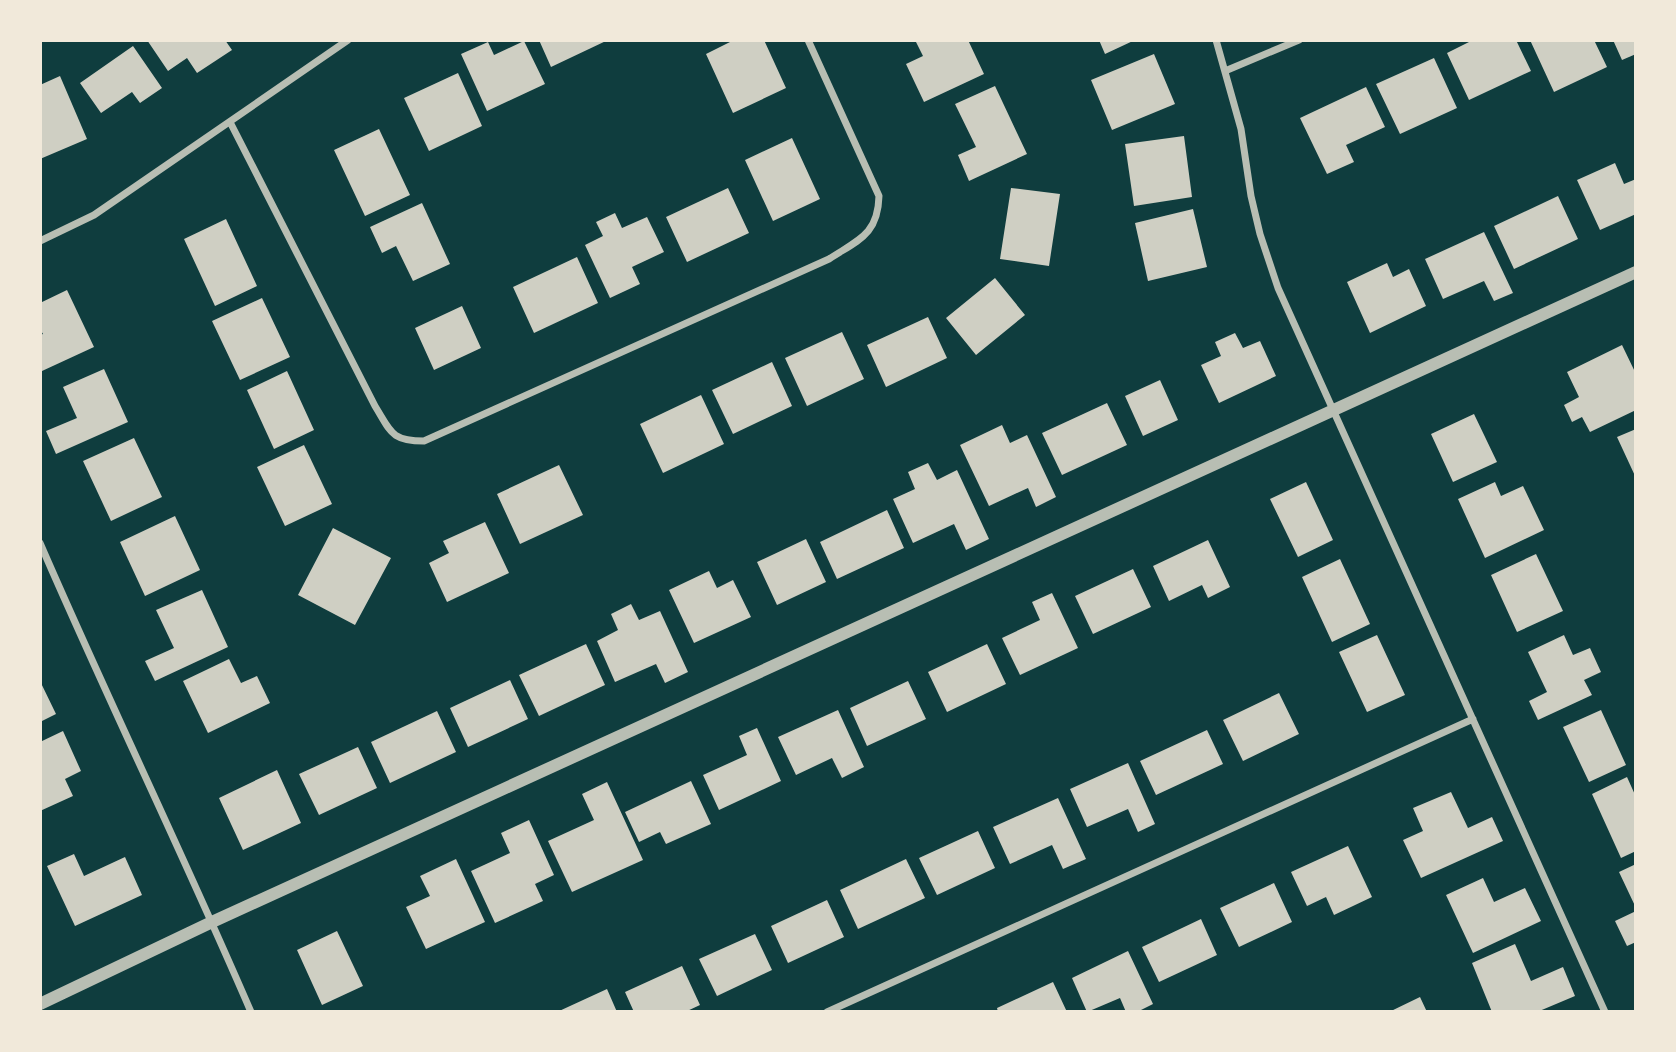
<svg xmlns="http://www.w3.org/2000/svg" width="1676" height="1052" font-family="'Titillium Web',sans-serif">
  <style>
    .building { fill: #cfcfc3 }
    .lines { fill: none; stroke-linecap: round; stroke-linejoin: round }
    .minor { stroke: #b8beb3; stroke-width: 7 }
    .tertiary { stroke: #b8beb3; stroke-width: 12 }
  </style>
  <rect width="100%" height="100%" fill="#0f3d3e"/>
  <path class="building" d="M 147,40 L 225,40 L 232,50 L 197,73 L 187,58 L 168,71 Z
    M 539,40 L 608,40 L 551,67 Z
    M 734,40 L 764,40 L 786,88 L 733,113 L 706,54 Z
    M 915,40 L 968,40 L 984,74 L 924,102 L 906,64 L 923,56 Z
    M 1099,40 L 1135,40 L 1105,54 Z
    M 1473,40 L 1516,40 L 1531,71 L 1469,100 L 1447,53 Z
    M 1530,40 L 1594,40 L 1607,67 L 1554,92 Z
    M 1613,40 L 1636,40 L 1636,54 L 1622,60 Z
    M 524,41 L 545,84 L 487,111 L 461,54 L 488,42 L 494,55 Z
    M 133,46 L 162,88 L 140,103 L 132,92 L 101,113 L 80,83 Z
    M 1154,54 L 1175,104 L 1112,130 L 1091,80 Z
    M 1434,58 L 1457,108 L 1400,134 L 1376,84 Z
    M 458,73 L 482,126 L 429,151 L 404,98 Z
    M 60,76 L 87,139 L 40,159 L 40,85 Z
    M 995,86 L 1027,154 L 969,181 L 958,155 L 976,147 L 955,104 Z
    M 1366,87 L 1385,127 L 1346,145 L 1354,162 L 1327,174 L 1300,118 Z
    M 379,129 L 410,195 L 365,216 L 334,150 Z
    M 1184,136 L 1192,197 L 1134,206 L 1125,144 Z
    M 792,138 L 820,199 L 773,221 L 745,160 Z
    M 1615,163 L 1624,184 L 1636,179 L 1636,214 L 1600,230 L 1577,180 Z
    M 728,188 L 749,233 L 687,262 L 666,217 Z
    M 1011,188 L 1060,194 L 1049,266 L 1000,259 Z
    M 1558,196 L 1578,239 L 1514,269 L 1494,226 Z
    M 422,203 L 450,264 L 413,281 L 396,246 L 382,253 L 370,227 Z
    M 1193,209 L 1207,267 L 1148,281 L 1135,223 Z
    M 615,213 L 622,228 L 647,217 L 664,252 L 632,267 L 640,284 L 610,298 L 585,245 L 603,236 L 596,222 Z
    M 226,219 L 257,286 L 215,306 L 184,239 Z
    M 1484,232 L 1513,293 L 1494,301 L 1484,281 L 1443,299 L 1425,259 Z
    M 577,257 L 598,303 L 534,333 L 513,287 Z
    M 1387,263 L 1393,277 L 1409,269 L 1426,306 L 1370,333 L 1347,282 Z
    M 995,278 L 1025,315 L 976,355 L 946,318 Z
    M 67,290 L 94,347 L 42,371 L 40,335 L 43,334 L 40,329 L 40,303 Z
    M 262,298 L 290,357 L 240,380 L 212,321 Z
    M 462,306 L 481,348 L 434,370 L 415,328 Z
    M 928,317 L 947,358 L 886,387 L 867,345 Z
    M 842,332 L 864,379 L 807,406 L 785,358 Z
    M 1235,333 L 1243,348 L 1260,341 L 1276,376 L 1219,403 L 1201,365 L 1221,356 L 1215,342 Z
    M 1622,345 L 1636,374 L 1636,410 L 1590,432 L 1582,417 L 1572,422 L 1564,405 L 1579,397 L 1567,372 Z
    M 772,362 L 792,406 L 733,434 L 712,390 Z
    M 104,369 L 128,422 L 56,454 L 46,431 L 77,418 L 63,387 Z
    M 287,371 L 314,430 L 274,449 L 247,390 Z
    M 1160,380 L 1178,420 L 1143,436 L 1125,396 Z
    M 701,395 L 724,444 L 663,473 L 640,424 Z
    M 1107,403 L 1127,445 L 1062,475 L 1042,433 Z
    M 1474,414 L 1497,462 L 1453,482 L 1431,434 Z
    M 1002,425 L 1010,443 L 1027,435 L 1056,497 L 1036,507 L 1028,488 L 989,506 L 960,445 Z
    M 1636,429 L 1636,478 L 1617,437 Z
    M 134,438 L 162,497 L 111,521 L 83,461 Z
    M 304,445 L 332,504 L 285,526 L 257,467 Z
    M 928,463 L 937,480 L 957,470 L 989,539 L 966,550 L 954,524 L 913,543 L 893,499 L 915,489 L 908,472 Z
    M 559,465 L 583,515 L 520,544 L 497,494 Z
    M 1306,482 L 1333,540 L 1298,557 L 1270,499 Z
    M 1495,482 L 1501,496 L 1523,486 L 1544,530 L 1485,558 L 1458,499 Z
    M 887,510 L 904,548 L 837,579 L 820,542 Z
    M 175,516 L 200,570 L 145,596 L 120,542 Z
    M 485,522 L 509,573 L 447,602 L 429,563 L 449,553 L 443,541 Z
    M 333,528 L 391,558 L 355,625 L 298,595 Z
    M 806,539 L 826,582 L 777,605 L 757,562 Z
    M 1208,540 L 1230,587 L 1208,598 L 1202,585 L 1169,601 L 1153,566 Z
    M 1536,554 L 1563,611 L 1517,632 L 1491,575 Z
    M 1340,559 L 1370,624 L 1332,642 L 1302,577 Z
    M 1133,569 L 1151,607 L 1093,634 L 1075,596 Z
    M 709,571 L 717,588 L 733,580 L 751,617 L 694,643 L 669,590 Z
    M 202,590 L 228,647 L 155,681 L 145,661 L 174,648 L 156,610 Z
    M 1052,593 L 1078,648 L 1020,675 L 1002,638 L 1040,620 L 1032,602 Z
    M 631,604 L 639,620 L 660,611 L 688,672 L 665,683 L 656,664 L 615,682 L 597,641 L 618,630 L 611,614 Z
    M 1377,635 L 1405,695 L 1367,712 L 1339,652 Z
    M 1564,635 L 1573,655 L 1590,648 L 1601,672 L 1584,680 L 1592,695 L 1538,720 L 1529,701 L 1547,692 L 1528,652 Z
    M 586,644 L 605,685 L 539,716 L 519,675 Z
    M 987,644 L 1006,684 L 947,712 L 928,672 Z
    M 229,659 L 241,683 L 257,676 L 270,703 L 208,733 L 183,681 Z
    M 510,680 L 528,719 L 468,747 L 450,708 Z
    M 40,681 L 56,714 L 40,722 Z
    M 908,681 L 926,719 L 867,746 L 850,708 Z
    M 1279,693 L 1299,734 L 1243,761 L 1223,720 Z
    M 838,710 L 864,767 L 842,778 L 832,758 L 796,775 L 778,737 Z
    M 1601,710 L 1626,765 L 1589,782 L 1563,727 Z
    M 437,711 L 456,752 L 390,783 L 371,742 Z
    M 757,728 L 781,781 L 719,810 L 703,775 L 747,755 L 739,736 Z
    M 1207,730 L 1223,764 L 1156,795 L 1140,761 Z
    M 63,731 L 81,771 L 65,779 L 73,796 L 40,811 L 40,742 Z
    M 358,747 L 377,788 L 319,815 L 299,774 Z
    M 1128,763 L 1155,824 L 1138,832 L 1128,809 L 1087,827 L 1070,789 Z
    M 277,770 L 301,823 L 243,850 L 219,798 Z
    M 1627,777 L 1636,797 L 1636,851 L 1621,858 L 1592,794 Z
    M 691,781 L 711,824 L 666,844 L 660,832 L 639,842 L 625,812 Z
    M 607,782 L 643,860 L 572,892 L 548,841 L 594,820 L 582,794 Z
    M 1451,792 L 1468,828 L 1492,817 L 1503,841 L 1421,878 L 1403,840 L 1423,831 L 1413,808 Z
    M 1058,798 L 1086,859 L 1063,869 L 1052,845 L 1010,864 L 993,827 Z
    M 529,820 L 554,875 L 535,884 L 543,901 L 495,923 L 471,871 L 510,853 L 501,833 Z
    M 978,831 L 995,868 L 937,895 L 919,858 Z
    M 1348,846 L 1372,897 L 1334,915 L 1326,897 L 1307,906 L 1291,872 Z
    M 74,854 L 84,876 L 125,857 L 142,895 L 75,926 L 47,866 Z
    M 456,859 L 485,922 L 426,949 L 406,907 L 430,896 L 420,876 Z
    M 906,859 L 925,898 L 858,929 L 840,890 Z
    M 1636,864 L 1636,908 L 1619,872 Z
    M 1483,878 L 1494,902 L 1525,888 L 1541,921 L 1473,953 L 1446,895 Z
    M 1274,883 L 1292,922 L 1239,947 L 1220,908 Z
    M 827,900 L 844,937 L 788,963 L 771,926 Z
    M 1636,911 L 1636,942 L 1627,946 L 1615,921 Z
    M 1201,919 L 1217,955 L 1159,982 L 1142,947 Z
    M 337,931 L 363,986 L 322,1005 L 297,950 Z
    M 755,934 L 772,970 L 717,996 L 699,959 Z
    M 1515,944 L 1531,981 L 1563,967 L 1575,996 L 1537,1012 L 1492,1012 L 1472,963 Z
    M 1128,951 L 1153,1004 L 1137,1012 L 1126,1012 L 1120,998 L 1087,1012 L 1072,978 Z
    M 682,966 L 700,1005 L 685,1012 L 634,1012 L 625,992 Z
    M 1053,982 L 1067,1012 L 998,1012 L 997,1008 Z
    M 607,989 L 617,1012 L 557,1012 Z
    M 1420,997 L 1427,1012 L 1389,1012 Z"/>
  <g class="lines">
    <path class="minor" d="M 1216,40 L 1241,129 L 1251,196 L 1260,234 L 1278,288 L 1605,1012
      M 1225,71 L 1299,40
      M 230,122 L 375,406 C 391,432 391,441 424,441 L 829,259 C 858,240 878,235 879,196 L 808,40
      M 40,241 L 94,215 L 348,40
      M 40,543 C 108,700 183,854 251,1012
      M 827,1012 L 1473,719"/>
    <path class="tertiary" d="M 40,1004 L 212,922 L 1636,272"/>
  </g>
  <rect width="1676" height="1052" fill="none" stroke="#f1e9da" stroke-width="84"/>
</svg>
